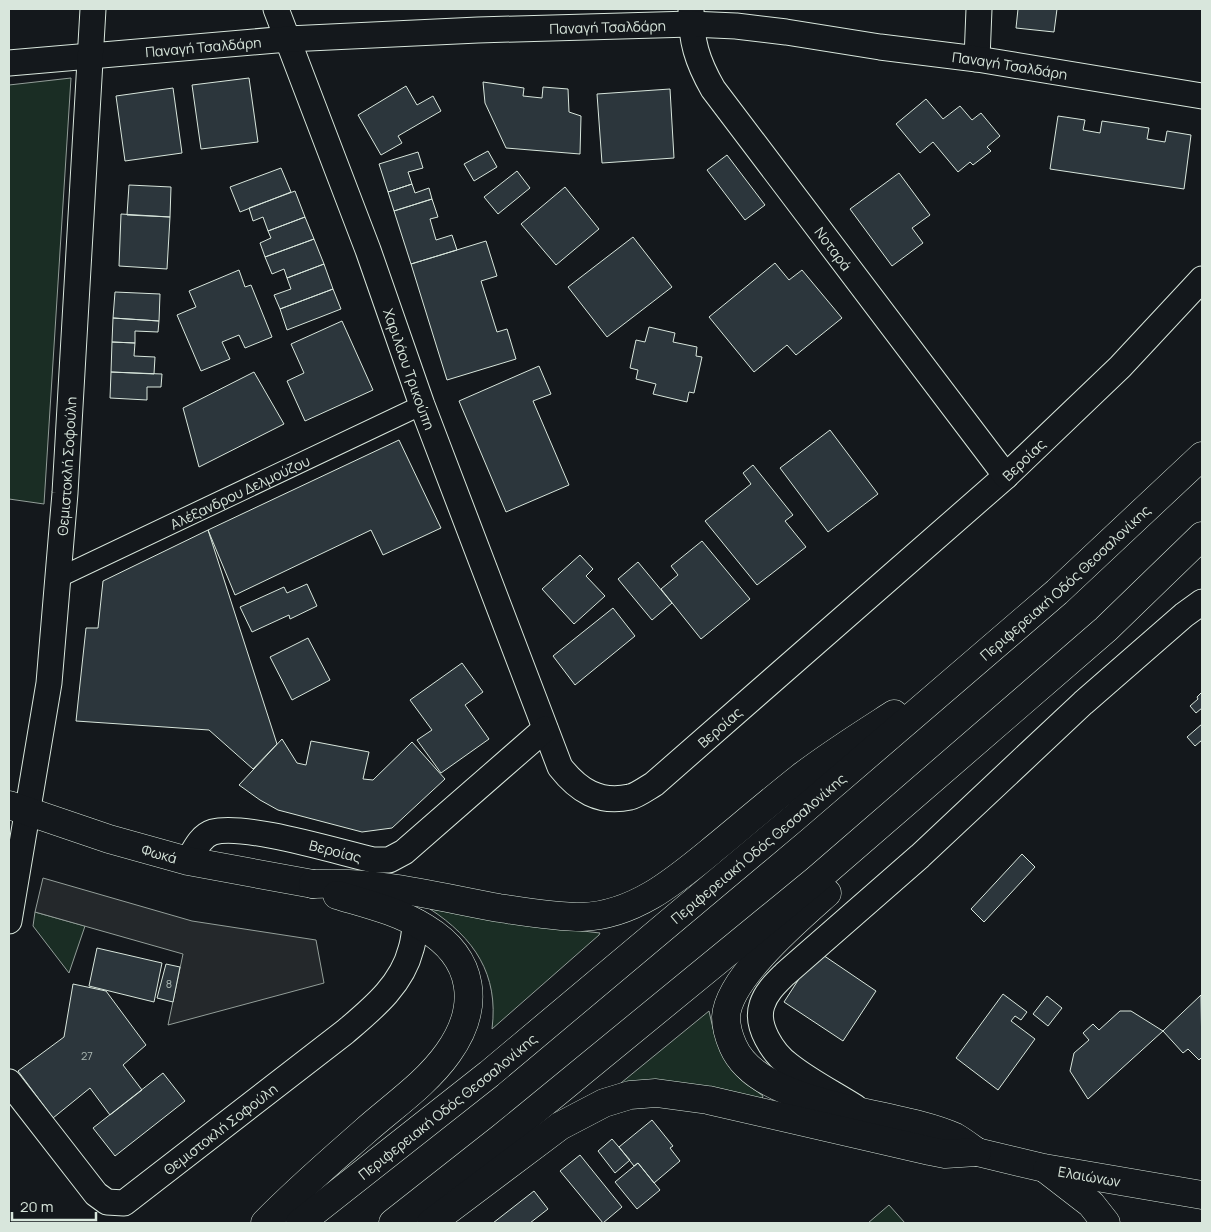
<svg xmlns="http://www.w3.org/2000/svg" width="1211" height="1232" font-family="Manrope,sans-serif">
  <style>
    .green { fill: #1a2d24; stroke: #939e99 }
    .parking { fill: #24282b; stroke: #939e99 }
    .building { fill: #2c363c; stroke: #d8e6dc }
    .lines { fill: none; stroke-linecap: round; stroke-linejoin: round }
    .pedestrian-casing { stroke: #d8e6dc; stroke-width: 21 }
    .minor-casing { stroke: #d8e6dc; stroke-width: 27 }
    .secondary-casing { stroke: #d8e6dc; stroke-width: 29 }
    .trunk-casing { stroke: #d8e6dc; stroke-width: 29 }
    .pedestrian { stroke: #14181c; stroke-width: 19 }
    .minor { stroke: #14181c; stroke-width: 25 }
    .secondary { stroke: #14181c; stroke-width: 28 }
    .trunk { stroke: #14181c; stroke-width: 28 }
    .labels { text-anchor: middle; dominant-baseline: central; stroke-width: 4; stroke-linejoin: round; paint-order: stroke }
    .number-label { font-size: 11px; fill: #adbab4 }
    .street-label { font-size: 14px; fill: #d8e6dc; stroke: #14181c }
  </style>
  <rect width="100%" height="100%" fill="#14181c"/>
  <path class="green" d="M 71,78 L 44,504 L 9,499 L 9,85 Z
    M 430,909 L 591,932 L 600,933 L 599,935 L 492,1029 C 499,974 474,938 430,909 Z
    M 35,912 L 85,926 L 69,973 L 33,926 Z
    M 709,1011 C 715,1038 720,1060 740,1079 C 747,1086 756,1090 763,1096 L 762,1099 L 616,1087 Z
    M 889,1205 L 905,1223 L 868,1223 Z"/>
  <path class="parking" d="M 43,878 L 192,921 L 316,940 L 324,983 L 168,1025 L 183,954 L 35,912 Z"/>
  <path class="building" d="M 1018,9 L 1057,9 L 1054,32 L 1016,28 Z
    M 249,78 L 258,142 L 201,149 L 192,85 Z
    M 483,82 L 524,88 L 523,96 L 542,98 L 543,87 L 568,89 L 569,112 L 581,116 L 580,154 L 506,148 L 485,103 Z
    M 406,86 L 417,105 L 433,96 L 441,111 L 398,136 L 402,143 L 381,155 L 358,115 Z
    M 173,88 L 182,153 L 125,161 L 116,96 Z
    M 670,89 L 674,158 L 602,163 L 597,94 Z
    M 926,99 L 943,119 L 960,106 L 972,120 L 981,113 L 1000,136 L 987,147 L 991,151 L 973,165 L 970,162 L 958,172 L 933,142 L 920,153 L 896,124 Z
    M 1058,116 L 1085,120 L 1083,130 L 1100,133 L 1102,121 L 1149,128 L 1147,139 L 1165,142 L 1167,131 L 1191,135 L 1184,189 L 1050,169 Z
    M 488,151 L 497,167 L 474,181 L 464,164 Z
    M 418,152 L 423,168 L 408,172 L 412,184 L 388,192 L 379,164 Z
    M 727,155 L 765,205 L 745,220 L 707,170 Z
    M 281,168 L 291,192 L 240,212 L 230,187 Z
    M 517,171 L 530,188 L 498,214 L 484,197 Z
    M 899,173 L 930,215 L 912,228 L 923,243 L 892,266 L 850,209 Z
    M 412,184 L 415,193 L 429,188 L 432,199 L 394,211 L 388,192 Z
    M 129,185 L 171,187 L 170,217 L 127,215 Z
    M 565,187 L 599,229 L 556,265 L 521,224 Z
    M 295,191 L 305,217 L 268,231 L 263,217 L 253,221 L 249,208 Z
    M 432,199 L 438,217 L 430,219 L 436,240 L 452,235 L 457,250 L 411,264 L 394,211 Z
    M 121,214 L 170,217 L 167,269 L 119,266 Z
    M 305,217 L 314,239 L 265,257 L 260,243 L 271,238 L 268,231 Z
    M 633,237 L 672,287 L 607,337 L 568,287 Z
    M 314,239 L 324,264 L 287,278 L 284,269 L 272,274 L 265,257 Z
    M 486,241 L 497,276 L 481,281 L 497,332 L 507,329 L 516,359 L 447,380 L 411,264 Z
    M 775,263 L 789,280 L 802,270 L 842,318 L 796,355 L 787,345 L 754,372 L 709,317 Z
    M 324,264 L 333,289 L 280,309 L 274,295 L 291,289 L 287,278 Z
    M 239,270 L 245,287 L 251,285 L 272,337 L 245,348 L 239,335 L 222,342 L 230,359 L 201,371 L 177,315 L 196,307 L 189,291 Z
    M 333,289 L 341,309 L 287,330 L 280,309 Z
    M 115,292 L 160,294 L 159,321 L 113,318 Z
    M 113,318 L 159,321 L 158,332 L 135,331 L 135,343 L 112,342 Z
    M 342,321 L 373,390 L 305,421 L 287,381 L 304,373 L 291,344 Z
    M 649,327 L 675,333 L 673,342 L 697,347 L 696,356 L 702,357 L 694,393 L 689,392 L 687,402 L 653,394 L 656,384 L 636,379 L 638,370 L 630,368 L 636,340 L 645,342 Z
    M 112,342 L 135,343 L 134,356 L 155,357 L 154,374 L 111,372 Z
    M 539,366 L 551,394 L 533,401 L 569,485 L 506,512 L 459,401 Z
    M 111,372 L 162,374 L 161,387 L 147,387 L 147,400 L 110,398 Z
    M 254,372 L 284,424 L 199,467 L 183,408 Z
    M 830,430 L 878,494 L 828,532 L 780,468 Z
    M 399,440 L 441,528 L 383,555 L 371,530 L 235,595 L 208,530 Z
    M 753,465 L 793,515 L 785,521 L 806,547 L 757,585 L 705,521 L 751,484 L 743,473 Z
    M 208,530 L 277,744 L 253,769 L 209,730 L 76,721 L 86,628 L 98,628 L 103,581 Z
    M 702,541 L 750,599 L 701,639 L 661,589 L 678,575 L 671,566 Z
    M 580,555 L 593,569 L 586,576 L 605,596 L 574,624 L 542,589 Z
    M 638,562 L 672,603 L 652,620 L 618,579 Z
    M 307,584 L 317,606 L 290,619 L 289,615 L 252,632 L 240,607 L 284,587 L 287,593 Z
    M 613,608 L 635,636 L 575,685 L 553,656 Z
    M 308,638 L 330,680 L 292,700 L 270,657 Z
    M 462,663 L 483,692 L 465,705 L 489,739 L 441,773 L 417,740 L 432,730 L 410,700 Z
    M 1202,692 L 1202,708 L 1196,713 L 1190,706 L 1198,699 L 1197,697 Z
    M 1202,724 L 1202,740 L 1195,746 L 1187,737 Z
    M 282,739 L 297,763 L 306,765 L 311,741 L 369,752 L 363,779 L 373,780 L 412,742 L 445,779 L 392,828 L 362,832 L 278,810 L 260,800 L 239,785 Z
    M 1022,854 L 1035,867 L 984,922 L 971,909 Z
    M 97,948 L 162,963 L 154,1002 L 89,986 Z
    M 817,951 L 876,991 L 843,1041 L 784,1002 Z
    M 166,964 L 180,967 L 173,1002 L 157,998 Z
    M 73,984 L 106,991 L 146,1045 L 123,1065 L 142,1090 L 110,1115 L 90,1088 L 53,1118 L 18,1071 L 64,1037 Z
    M 1003,994 L 1027,1012 L 1021,1020 L 1015,1016 L 1011,1021 L 1035,1039 L 998,1090 L 956,1058 Z
    M 1201,995 L 1202,1057 L 1199,1060 L 1188,1049 L 1183,1053 L 1163,1031 Z
    M 1047,996 L 1062,1008 L 1048,1026 L 1033,1014 Z
    M 1120,1011 L 1131,1011 L 1163,1031 L 1088,1099 L 1070,1071 L 1074,1053 L 1089,1040 L 1083,1033 L 1093,1024 L 1099,1030 Z
    M 163,1073 L 185,1101 L 115,1156 L 93,1128 Z
    M 652,1120 L 673,1146 L 670,1148 L 680,1161 L 654,1183 L 638,1163 L 634,1166 L 619,1147 Z
    M 612,1139 L 630,1160 L 615,1173 L 598,1151 Z
    M 580,1155 L 622,1207 L 603,1223 L 560,1171 Z
    M 638,1163 L 660,1190 L 637,1209 L 615,1182 Z
    M 534,1191 L 548,1209 L 530,1223 L 493,1223 Z"/>
  <g class="lines">
    <defs>
      <g id="pedestrian">
        <path id="s1" d="M 58,578 L 422,405"/>
      </g>
      <g id="minor">
        <path id="s2" d="M 276,9 L 368,250 L 422,405 L 560,767 C 578,790 599,804 630,797 C 638,795 647,788 654,784 L 1006,476 L 1120,367 L 1202,279"/>
        <path id="s3" d="M 691,9 C 691,41 697,61 713,89 L 1006,476"/>
        <path d="M 977,59 L 979,9"/>
        <path id="s4" d="M 9,63 L 288,39 L 478,30 L 691,24 L 736,26 L 786,32 L 880,47 L 977,59 L 1202,96"/>
        <path id="s5" d="M 188,861 C 194,851 200,836 213,832 C 244,823 338,852 373,860 L 389,860 L 404,852 L 545,729"/>
        <path id="s6" d="M 9,921 L 49,683 L 65,493 L 93,9"/>
        <path id="s7" d="M 9,1082 L 96,1194 L 107,1202 L 124,1203 L 345,1032 C 372,1009 402,985 411,949 C 414,940 414,931 416,922"/>
        <path d="M 855,1107 C 833,1093 809,1081 789,1065 C 773,1053 755,1026 762,1005 C 766,992 776,983 785,974 L 920,856 L 1083,703 L 1184,615 L 1202,602"/>
      </g>
      <g id="secondary">
        <path id="s8" d="M 9,805 L 109,839 L 188,861 L 313,884"/>
        <path id="s9" d="M 977,1152 L 1044,1168 L 1202,1195"/>
        <path d="M 1047,1170 L 1091,1204 L 1106,1223"/>
      </g>
      <g id="trunk">
        <path d="M 313,884 C 375,880 438,897 499,908 C 526,912 555,917 582,917 C 636,915 677,879 716,847 C 745,823 772,800 801,777 C 831,754 863,734 894,714"/>
        <path d="M 827,893 C 799,918 728,978 726,1017 C 726,1027 729,1037 733,1046 C 760,1109 897,1110 955,1137 C 962,1141 970,1147 977,1152"/>
        <path d="M 265,1223 C 297,1190 331,1161 365,1131 C 393,1106 426,1084 448,1053 C 481,1007 475,958 425,928 C 398,911 367,904 337,895"/>
        <path id="s10" d="M 300,1223 L 489,1074 L 793,819 L 1057,592 L 1202,456"/>
        <path d="M 393,1223 L 501,1138 L 816,880 L 1106,629 L 1202,536"/>
        <path d="M 431,1223 L 560,1126 L 604,1103 L 630,1095 L 656,1093 L 708,1100 L 930,1151 L 945,1154 L 977,1152"/>
      </g>
    </defs>
    <use href="#pedestrian" class="pedestrian-casing"/>
    <use href="#minor" class="minor-casing"/>
    <use href="#secondary" class="secondary-casing"/>
    <use href="#trunk" class="trunk-casing"/>
    <use href="#pedestrian" class="pedestrian"/>
    <use href="#minor" class="minor"/>
    <use href="#secondary" class="secondary"/>
    <use href="#trunk" class="trunk"/>
  </g>
  <g class="labels">
    <g class="number-label">
      <text x="169" y="983">8</text>
      <text x="87" y="1055">27</text>
    </g>
    <g class="street-label">
      <text stroke="none"><textPath href="#s4" startOffset="600">Παναγή Τσαλδάρη</textPath></text>
      <text stroke="none"><textPath href="#s4" startOffset="195">Παναγή Τσαλδάρη</textPath></text>
      <text stroke="none"><textPath href="#s4" startOffset="1005">Παναγή Τσαλδάρη</textPath></text>
      <text stroke="none"><textPath href="#s3" startOffset="284">Νοταρά</textPath></text>
      <text stroke="none"><textPath href="#s2" startOffset="384">Χαριλάου Τρικούπη</textPath></text>
      <text stroke="none"><textPath href="#s2" startOffset="1410">Βεροίας</textPath></text>
      <text stroke="none"><textPath href="#s6" startOffset="459">Θεμιστοκλή Σοφούλη</textPath></text>
      <text stroke="none"><textPath href="#s1" startOffset="201">Αλέξανδρου Δελμούζου</textPath></text>
      <text stroke="none"><textPath href="#s10" startOffset="998">Περιφερειακή Οδός Θεσσαλονίκης</textPath></text>
      <text stroke="none"><textPath href="#s2" startOffset="1005">Βεροίας</textPath></text>
      <text stroke="none"><textPath href="#s10" startOffset="592">Περιφερειακή Οδός Θεσσαλονίκης</textPath></text>
      <text stroke="none"><textPath href="#s5" startOffset="164">Βεροίας</textPath></text>
      <text stroke="none"><textPath href="#s8" startOffset="158">Φωκά</textPath></text>
      <text stroke="none"><textPath href="#s10" startOffset="188">Περιφερειακή Οδός Θεσσαλονίκης</textPath></text>
      <text stroke="none"><textPath href="#s7" startOffset="294">Θεμιστοκλή Σοφούλη</textPath></text>
      <text stroke="none"><textPath href="#s9" startOffset="115">Ελαιώνων</textPath></text>
    </g>
  </g>
  <rect width="1211" height="1232" fill="none" stroke="#d8e6dc" stroke-width="20"/>
  <path d="M12 1212v8h84v-8" fill="none" stroke="#d8e6dc" stroke-width="2.5"/>
  <text x="20" y="1212" font-size="15" fill="#d8e6dc" stroke="#14181c" stroke-width="4" paint-order="stroke">20 m</text>
</svg>
